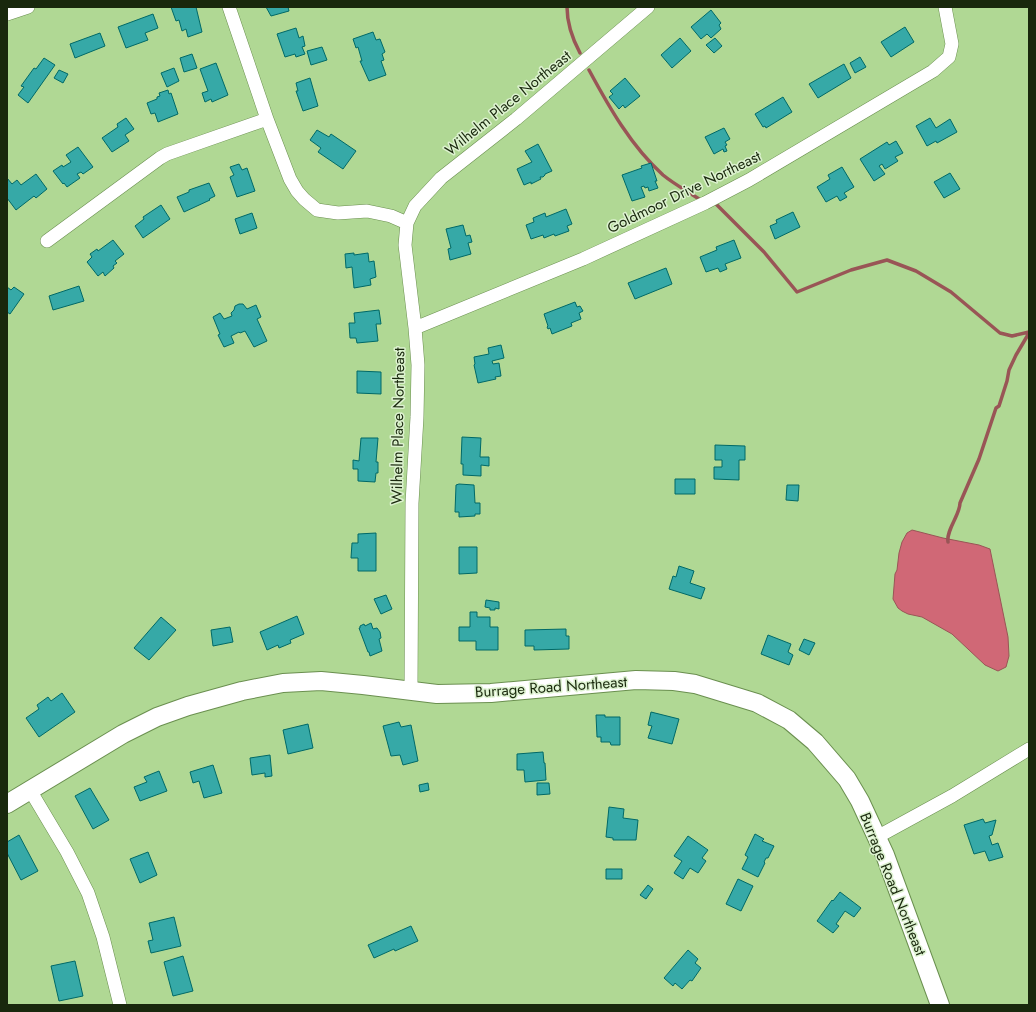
<svg xmlns="http://www.w3.org/2000/svg" width="1036" height="1012" font-family="Jost,sans-serif">
  <style>
    .water { fill: #d06876; stroke: #995556 }
    .lines { fill: none; stroke-linecap: round; stroke-linejoin: round }
    .stream { stroke: #995556; stroke-width: 3.5 }
    .building { fill: #36a9a7; stroke: #006967 }
    .street-casing { stroke: #6a8f4f; stroke-width: 14 }
    .secondary-casing { stroke: #6a8f4f; stroke-width: 20 }
    .street { stroke: #fff; stroke-width: 13 }
    .secondary { stroke: #fff; stroke-width: 18 }
    .labels { text-anchor: middle; dominant-baseline: central; stroke-width: 3; stroke-linejoin: round; paint-order: stroke }
    .street-label { font-size: 15px; fill: #19280d; stroke: #ddf2d0 }
  </style>
  <rect width="100%" height="100%" fill="#b0d894"/>
  <path class="water" d="M 912,530 L 943,538 L 979,545 L 990,549 L 1008,637 L 1009,656 L 1006,667 L 998,671 L 985,665 L 952,634 L 922,617 L 908,614 L 902,611 L 898,608 L 893,599 L 895,574 L 897,570 L 899,553 L 902,542 L 907,533 Z"/>
  <g class="lines">
    <path class="stream" d="M 567,7 C 567,24 572,38 580,53
      M 589,70 C 609,107 631,146 663,175 C 674,184 687,191 699,199
      M 716,204 L 764,252 L 797,292 L 851,270 L 887,260 L 916,271 L 951,292 L 1000,333 L 1012,336 L 1029,332
      M 948,542 C 946,530 960,515 960,503 L 979,459 L 996,408 L 999,406 L 1007,381 L 1009,370 L 1016,355 L 1029,333"/>
  </g>
  <path class="building" d="M 171,7 L 196,7 L 202,32 L 188,37 L 186,29 L 182,31 L 179,20 L 176,21 Z
    M 266,7 L 288,7 L 289,11 L 271,16 Z
    M 711,10 L 721,23 L 719,25 L 721,29 L 711,38 L 707,34 L 701,39 L 691,27 Z
    M 153,14 L 158,28 L 145,33 L 148,40 L 126,48 L 118,27 Z
    M 905,27 L 914,42 L 891,57 L 881,42 Z
    M 296,28 L 299,38 L 303,36 L 305,46 L 302,47 L 305,54 L 296,57 L 295,54 L 285,57 L 277,34 Z
    M 373,32 L 376,40 L 380,39 L 385,52 L 382,54 L 384,60 L 381,61 L 386,75 L 369,81 L 360,61 L 362,61 L 358,47 L 356,48 L 353,39 Z
    M 100,33 L 105,46 L 75,58 L 70,44 Z
    M 680,38 L 691,51 L 672,68 L 661,55 Z
    M 715,38 L 722,46 L 714,53 L 706,45 Z
    M 322,47 L 327,60 L 311,65 L 307,51 Z
    M 192,54 L 197,68 L 184,72 L 180,58 Z
    M 860,57 L 866,67 L 855,73 L 850,63 Z
    M 44,58 L 55,65 L 28,103 L 18,95 L 24,87 L 21,86 L 34,68 L 36,69 Z
    M 216,63 L 228,95 L 212,102 L 211,99 L 205,102 L 202,93 L 208,91 L 200,69 Z
    M 844,64 L 851,78 L 818,98 L 809,84 Z
    M 174,68 L 179,81 L 167,87 L 161,73 Z
    M 59,70 L 68,74 L 63,83 L 54,78 Z
    M 310,78 L 318,106 L 303,111 L 296,91 L 298,91 L 296,83 Z
    M 625,78 L 640,96 L 625,108 L 623,105 L 619,109 L 609,97 L 613,94 L 610,91 Z
    M 168,90 L 169,94 L 171,93 L 178,114 L 158,122 L 155,113 L 151,114 L 147,103 L 157,99 L 157,97 L 160,96 L 159,93 Z
    M 783,97 L 792,112 L 766,128 L 765,126 L 763,127 L 755,114 Z
    M 126,118 L 134,129 L 125,135 L 129,141 L 112,152 L 102,138 L 118,127 L 117,124 Z
    M 930,118 L 936,128 L 950,119 L 957,132 L 937,143 L 936,141 L 927,146 L 916,126 Z
    M 724,128 L 730,139 L 725,142 L 727,145 L 725,146 L 727,151 L 724,152 L 723,149 L 714,154 L 705,137 Z
    M 317,130 L 329,137 L 331,134 L 356,151 L 343,169 L 318,152 L 321,148 L 310,140 Z
    M 896,141 L 903,153 L 895,157 L 898,161 L 885,169 L 882,164 L 879,166 L 885,174 L 874,181 L 860,159 L 887,142 L 889,145 Z
    M 538,144 L 552,171 L 545,174 L 545,175 L 543,177 L 540,177 L 541,179 L 531,184 L 531,182 L 524,185 L 517,169 L 532,162 L 525,151 Z
    M 78,147 L 93,167 L 83,174 L 81,172 L 77,174 L 80,178 L 67,187 L 64,183 L 63,184 L 53,171 L 62,165 L 63,167 L 71,162 L 66,155 Z
    M 651,163 L 657,181 L 655,181 L 658,188 L 649,191 L 648,187 L 645,188 L 644,186 L 641,187 L 645,197 L 632,201 L 622,175 L 642,168 L 641,166 Z
    M 239,164 L 242,170 L 247,168 L 255,191 L 237,197 L 230,177 L 234,175 L 230,167 Z
    M 842,167 L 854,187 L 844,193 L 847,197 L 840,201 L 837,196 L 826,202 L 817,187 L 830,179 L 828,175 Z
    M 950,173 L 960,189 L 944,198 L 934,182 Z
    M 36,174 L 47,189 L 36,198 L 34,196 L 16,210 L 7,198 L 7,178 L 12,184 L 17,180 L 21,185 Z
    M 209,183 L 215,196 L 209,199 L 210,200 L 184,212 L 177,197 L 189,192 L 189,190 Z
    M 161,205 L 170,219 L 143,238 L 135,226 L 144,219 L 143,217 Z
    M 566,209 L 572,224 L 567,226 L 569,231 L 555,236 L 554,234 L 544,238 L 543,235 L 531,239 L 526,225 L 534,222 L 533,218 L 545,213 L 546,217 Z
    M 793,212 L 800,227 L 775,239 L 770,226 L 777,223 L 776,220 Z
    M 252,213 L 257,228 L 240,234 L 235,219 Z
    M 463,225 L 466,236 L 470,235 L 472,242 L 468,243 L 471,254 L 450,260 L 448,249 L 451,248 L 446,229 Z
    M 113,240 L 124,254 L 115,261 L 117,263 L 113,266 L 114,268 L 105,276 L 103,272 L 98,276 L 87,262 L 92,257 L 90,254 L 97,249 L 98,251 Z
    M 734,240 L 741,258 L 725,264 L 727,269 L 720,272 L 718,268 L 706,272 L 700,257 L 717,250 L 716,247 Z
    M 354,253 L 354,255 L 368,253 L 369,262 L 374,261 L 376,277 L 370,279 L 371,285 L 354,288 L 352,267 L 346,268 L 345,254 Z
    M 666,268 L 672,284 L 635,299 L 628,283 Z
    M 79,286 L 84,301 L 53,310 L 49,296 Z
    M 7,287 L 11,290 L 14,287 L 24,294 L 10,314 L 7,312 Z
    M 575,302 L 577,307 L 580,306 L 583,311 L 579,313 L 581,319 L 571,323 L 572,326 L 552,334 L 550,328 L 548,329 L 547,327 L 548,326 L 544,314 Z
    M 239,304 L 243,304 L 247,309 L 256,305 L 261,317 L 257,319 L 267,341 L 254,347 L 245,331 L 240,333 L 239,332 L 231,336 L 234,343 L 224,347 L 218,335 L 220,334 L 213,317 L 220,313 L 224,319 L 232,316 L 231,313 L 234,310 L 235,306 Z
    M 379,310 L 381,324 L 376,324 L 378,341 L 357,343 L 356,338 L 350,338 L 349,323 L 355,323 L 354,313 Z
    M 501,345 L 504,358 L 492,361 L 493,364 L 499,363 L 501,376 L 495,377 L 496,379 L 478,383 L 474,365 L 475,364 L 474,357 L 489,354 L 488,348 Z
    M 357,371 L 381,372 L 381,394 L 357,393 Z
    M 462,437 L 481,438 L 480,457 L 489,457 L 489,466 L 481,465 L 481,476 L 463,475 L 463,464 L 461,464 Z
    M 361,438 L 378,438 L 376,462 L 378,462 L 378,473 L 376,473 L 375,482 L 358,481 L 358,469 L 353,469 L 353,460 L 359,461 Z
    M 715,445 L 745,446 L 745,460 L 739,460 L 739,480 L 714,479 L 714,467 L 722,467 L 722,460 L 715,460 Z
    M 675,479 L 695,479 L 695,494 L 675,494 Z
    M 459,484 L 474,485 L 475,503 L 480,503 L 480,514 L 475,514 L 475,516 L 459,517 L 459,512 L 455,512 L 456,485 Z
    M 787,485 L 799,485 L 798,501 L 786,500 Z
    M 376,533 L 376,571 L 358,571 L 358,558 L 351,558 L 352,543 L 358,543 L 358,534 Z
    M 459,547 L 477,547 L 477,573 L 459,574 Z
    M 679,566 L 694,571 L 690,583 L 705,588 L 701,599 L 669,589 L 673,576 L 676,577 Z
    M 386,595 L 392,609 L 381,614 L 374,599 Z
    M 486,600 L 499,602 L 499,609 L 495,608 L 495,610 L 490,610 L 490,608 L 485,607 Z
    M 470,612 L 477,612 L 477,617 L 490,617 L 490,627 L 498,627 L 498,650 L 476,650 L 476,641 L 459,641 L 459,627 L 470,627 Z
    M 297,616 L 304,634 L 290,640 L 291,643 L 279,648 L 278,645 L 267,650 L 260,632 Z
    M 161,617 L 176,630 L 149,660 L 134,648 Z
    M 371,623 L 373,629 L 377,628 L 380,632 L 381,638 L 379,639 L 382,651 L 370,656 L 369,652 L 368,652 L 359,628 L 360,628 L 360,626 L 364,624 L 365,626 Z
    M 230,627 L 233,642 L 213,646 L 211,630 Z
    M 566,629 L 566,636 L 569,636 L 569,649 L 534,650 L 534,646 L 525,646 L 525,630 Z
    M 768,635 L 791,644 L 788,652 L 793,655 L 789,665 L 761,654 Z
    M 804,639 L 815,643 L 809,655 L 799,650 Z
    M 62,693 L 75,712 L 39,737 L 26,718 L 39,709 L 37,705 L 48,697 L 51,701 Z
    M 651,712 L 679,719 L 672,744 L 648,738 L 652,726 L 648,725 Z
    M 596,715 L 605,715 L 605,717 L 620,717 L 620,745 L 611,745 L 610,742 L 601,742 L 601,737 L 597,737 Z
    M 399,722 L 401,727 L 411,725 L 418,761 L 403,765 L 400,755 L 391,756 L 383,726 Z
    M 308,724 L 313,748 L 288,754 L 283,730 Z
    M 543,752 L 544,763 L 545,763 L 546,780 L 525,782 L 524,770 L 517,770 L 517,754 Z
    M 270,755 L 272,776 L 265,777 L 265,773 L 252,775 L 250,758 Z
    M 213,765 L 222,793 L 204,798 L 199,781 L 193,783 L 190,772 Z
    M 159,771 L 167,791 L 140,801 L 134,787 L 147,782 L 144,777 Z
    M 428,783 L 429,790 L 420,792 L 419,785 Z
    M 537,783 L 549,783 L 550,794 L 537,795 Z
    M 90,788 L 109,820 L 93,829 L 75,796 Z
    M 609,807 L 624,809 L 623,818 L 638,820 L 636,840 L 613,840 L 613,838 L 606,837 Z
    M 983,819 L 985,823 L 996,820 L 992,835 L 989,836 L 992,845 L 998,843 L 1003,857 L 989,861 L 985,851 L 974,854 L 964,825 Z
    M 755,834 L 764,839 L 762,841 L 774,846 L 768,858 L 766,858 L 764,862 L 765,863 L 758,877 L 742,869 L 748,857 L 745,855 Z
    M 19,835 L 38,871 L 21,880 L 7,853 L 7,842 Z
    M 688,836 L 708,850 L 702,858 L 706,861 L 698,873 L 690,868 L 683,879 L 674,873 L 682,861 L 674,856 Z
    M 148,852 L 157,875 L 140,883 L 130,859 Z
    M 606,869 L 622,869 L 622,879 L 606,879 Z
    M 738,879 L 753,886 L 741,911 L 726,904 Z
    M 648,885 L 653,889 L 646,899 L 640,895 Z
    M 840,892 L 861,908 L 854,917 L 845,911 L 836,924 L 839,926 L 833,933 L 817,921 L 832,900 L 833,901 Z
    M 174,917 L 181,946 L 151,953 L 148,941 L 153,940 L 149,923 Z
    M 411,926 L 418,941 L 395,951 L 394,949 L 374,958 L 368,945 Z
    M 688,950 L 698,959 L 695,963 L 701,968 L 692,981 L 690,980 L 682,989 L 675,983 L 673,986 L 664,978 Z
    M 183,956 L 193,991 L 173,996 L 164,962 Z
    M 75,961 L 83,996 L 59,1001 L 51,966 Z"/>
  <g class="lines">
    <defs>
      <path id="street" d="M 229,7 L 267,119 L 290,179 L 297,191 L 304,199 L 317,210 L 338,213 L 367,211 L 391,216 L 407,223
        M 7,14 L 28,7
        M 47,241 L 160,158 L 167,154 L 267,119
        M 415,328 L 583,259 L 705,203 L 749,180 L 933,71 L 949,57 L 952,44 L 945,7
        M 411,691 L 412,503 L 417,417 L 418,365 L 415,328 L 405,245 L 407,223 L 415,206 L 441,178 L 516,119 L 648,7
        M 30,790 L 67,852 L 88,893 L 103,937 L 120,1005
        M 877,837 L 952,796 L 1029,749"/>
      <path id="secondary" d="M 7,804 L 123,734 L 157,717 L 188,706 L 242,691 L 283,683 L 321,681 L 363,685 L 437,694 L 491,693 L 636,680 L 674,681 L 695,684 L 757,703 L 789,720 L 815,742 L 847,779 L 860,801 L 885,855 L 940,1005"/>
    </defs>
    <use href="#street" class="street-casing"/>
    <use href="#secondary" class="secondary-casing"/>
    <use href="#street" class="street"/>
    <use href="#secondary" class="secondary"/>
  </g>
  <g class="labels">
    <g class="street-label">
      <text transform="translate(508 103) rotate(-39)">Wilhelm Place Northeast</text>
      <text transform="translate(684 192) rotate(-26)">Goldmoor Drive Northeast</text>
      <text transform="translate(398 426) rotate(-89)">Wilhelm Place Northeast</text>
      <text transform="translate(551 687) rotate(-4)">Burrage Road Northeast</text>
      <text transform="translate(893 884) rotate(68)">Burrage Road Northeast</text>
    </g>
  </g>
  <rect width="1036" height="1012" fill="none" stroke="#19280d" stroke-width="16"/>
</svg>
